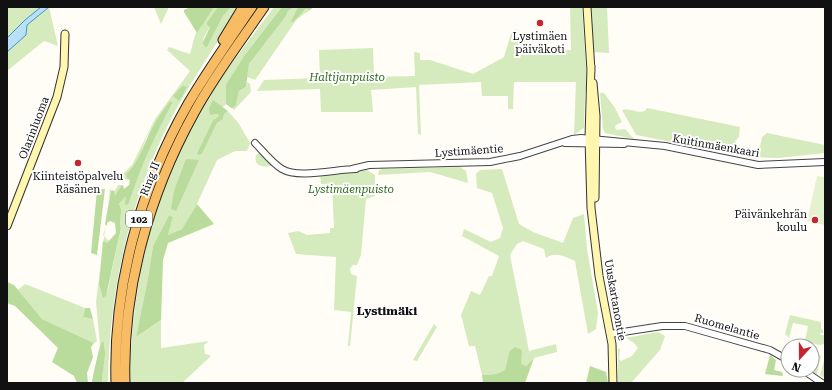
<svg xmlns="http://www.w3.org/2000/svg" width="832" height="390" font-family="'Roboto Serif',serif">
  <style>
    .green { fill: #d5ebbd; fill-rule: evenodd }
    .forest { fill: #b9dc9c }
    .pitch { fill: #e6f2cf }
    .water { fill: #b9e0f7; stroke: #3f96cf }
    .lines { fill: none; stroke-linecap: round; stroke-linejoin: round }
    .tertiary-casing { stroke: #444; stroke-width: 8 }
    .secondary-casing { stroke: #333; stroke-width: 9 }
    .trunk-casing { stroke: #222; stroke-width: 11 }
    .tertiary { stroke: #fff; stroke-width: 6 }
    .secondary { stroke: #fff6b0; stroke-width: 7 }
    .trunk { stroke: #f7bc64; stroke-width: 9 }
    .poi-dot { fill: #c4262e; stroke: #fff; stroke-width: 1.5 }
    .labels { text-anchor: middle; dominant-baseline: central; stroke-width: 4; stroke-linejoin: round; paint-order: stroke }
    .shield { fill: #fff; stroke: #585858; stroke-width: 1 }
    .shield-label { font-size: 10px; font-weight: bold; fill: #111 }
    .poi-label { font-size: 11px; fill: #111; stroke: #fff }
    .park-label { font-size: 11px; font-style: italic; fill: #2f6b1f; stroke: #fff }
    .street-label { font-size: 11px; fill: #111; stroke: #fff }
    .neighbourhood-label { font-size: 12px; font-weight: bold; fill: #111; stroke: #fff }
  </style>
  <rect width="100%" height="100%" fill="#fffdf5"/>
  <path class="green" d="M 7,7 L 49,7 L 58,46 L 44,41 L 7,71 Z
    M 154,7 L 169,7 L 161,24 Z
    M 212,7 L 221,7 L 204,37 L 202,45 L 205,47 L 207,47 L 223,16 L 231,7 L 240,7 C 217,43 193,78 173,115 C 130,198 109,290 108,383 L 102,383 C 102,374 103,366 105,357 C 106,353 103,350 104,345 L 100,350 L 92,383 L 100,345 L 96,302 L 110,189 L 115,191 L 118,185 L 123,185 L 121,186 L 117,195 L 115,196 L 112,190 L 111,191 C 107,206 108,222 103,235 L 109,241 L 107,243 L 103,242 L 99,284 L 102,295 L 105,297 L 108,289 L 121,228 C 118,220 124,211 119,204 L 127,194 L 129,203 L 137,178 L 154,137 L 173,102 L 170,101 C 161,113 152,125 146,139 C 140,154 138,161 126,174 L 127,179 L 113,183 L 132,165 L 155,119 L 190,71 L 167,50 L 169,47 L 190,54 L 195,35 ZM 183,85 L 186,87 L 188,86 L 179,100 L 174,96 Z
    M 257,7 L 259,7 L 195,103 L 165,163 L 163,162 L 198,94 Z
    M 274,7 L 282,7 L 244,56 L 226,84 L 226,104 L 236,105 L 239,91 L 246,87 L 247,82 L 250,84 L 251,92 L 234,110 L 226,104 L 222,108 L 214,101 L 212,115 L 218,114 L 219,116 L 213,120 L 197,153 L 202,154 L 217,123 L 223,119 L 224,114 L 228,111 L 239,124 L 250,143 L 247,151 L 235,151 L 217,160 L 197,204 L 182,229 L 168,235 L 173,217 L 169,215 L 153,246 L 148,278 L 136,337 L 161,320 L 161,348 L 209,341 L 204,345 L 205,354 L 210,355 L 210,357 L 182,383 L 130,383 C 131,287 152,191 202,108 C 223,73 249,40 274,7 Z
    M 294,7 L 298,7 L 295,19 L 307,9 L 310,10 L 297,19 L 255,80 L 247,77 L 249,64 L 286,16 L 288,11 Z
    M 570,7 L 582,7 L 587,84 L 585,94 L 584,128 L 574,135 L 576,82 L 514,82 L 513,109 L 508,109 L 508,96 L 482,96 L 481,82 L 419,85 L 421,135 L 418,134 L 416,87 L 371,90 L 373,112 L 321,112 L 320,89 L 257,91 L 264,80 L 320,78 L 319,50 L 373,48 L 374,77 L 415,76 L 414,52 L 420,53 L 420,60 L 430,60 L 473,74 L 504,57 L 511,34 L 516,29 L 537,51 L 571,50 Z
    M 590,7 L 607,7 L 609,53 L 594,52 Z
    M 600,93 L 604,93 L 615,108 L 622,122 L 616,125 L 615,128 L 617,130 L 625,129 L 634,139 L 605,133 L 603,129 Z
    M 647,108 L 740,127 L 739,137 L 735,141 L 743,156 L 636,135 L 622,110 C 630,107 637,114 645,111 Z
    M 55,112 L 56,112 L 37,161 L 36,160 Z
    M 767,133 L 825,145 L 825,153 L 779,158 L 746,157 L 743,146 L 751,150 L 760,147 L 762,137 Z
    M 261,152 L 274,166 C 265,167 253,168 256,155 Z
    M 460,167 L 466,171 L 468,183 L 430,172 L 378,175 L 379,170 L 383,169 Z
    M 160,169 L 162,170 L 149,204 L 121,383 L 119,383 C 120,364 120,344 122,324 C 126,271 142,220 160,169 Z
    M 502,169 L 519,224 L 533,232 L 563,243 L 573,218 L 584,214 L 587,249 L 598,313 L 596,329 L 588,334 L 575,261 C 565,257 555,251 546,258 L 544,249 L 523,241 L 517,244 L 510,255 L 529,351 L 556,344 L 558,356 L 557,352 L 534,358 L 526,366 L 520,364 L 509,352 L 505,370 L 496,374 L 482,375 L 475,346 L 469,346 L 461,315 L 471,291 L 480,295 L 489,276 L 492,276 L 499,256 L 462,236 L 464,229 L 491,242 L 500,238 L 503,228 L 492,193 L 477,188 L 476,174 L 480,170 Z
    M 367,170 L 375,175 L 375,196 L 366,199 L 361,255 L 357,265 L 353,265 L 350,269 L 351,274 L 357,276 L 350,346 L 348,346 L 351,312 L 334,310 L 336,257 L 296,254 L 288,233 L 298,231 L 307,235 L 330,233 L 330,228 L 334,228 L 332,184 L 321,184 L 320,174 Z
    M 25,284 L 85,308 L 83,317 L 93,319 L 97,341 L 94,343 L 42,319 L 18,290 Z
    M 790,315 L 821,322 L 821,329 L 823,330 L 823,333 L 820,333 L 820,334 L 825,336 L 825,344 L 819,345 L 805,341 L 808,326 L 793,323 L 789,338 L 785,334 Z
    M 434,324 L 437,327 L 417,361 L 413,360 Z
    M 658,332 L 665,336 L 660,350 L 631,383 L 618,383 L 618,349 L 620,349 L 619,359 L 621,361 L 632,356 L 638,348 L 634,343 L 626,338 Z
    M 812,354 L 821,356 L 817,374 L 812,372 L 814,363 Z
    M 825,357 L 825,378 L 824,378 L 820,375 Z"/>
  <path class="forest" d="M 190,7 L 214,7 L 197,33 L 184,12 L 184,10 Z
    M 218,7 L 231,7 L 223,16 L 207,47 L 205,47 L 202,44 L 210,27 L 206,24 Z
    M 282,7 L 294,7 L 288,11 L 286,16 L 249,64 L 246,87 L 239,91 L 236,105 L 232,108 L 226,104 L 226,84 L 244,56 Z
    M 298,7 L 313,7 L 310,10 L 306,9 L 293,22 L 291,22 Z
    M 183,85 L 186,87 L 188,86 L 179,101 L 173,96 Z
    M 213,100 L 228,111 L 224,114 L 223,119 L 217,123 L 202,154 L 198,155 L 197,153 L 213,120 L 219,116 L 218,114 L 210,115 L 209,108 Z
    M 170,101 L 173,102 C 155,135 140,168 129,203 L 127,205 L 125,204 L 126,196 L 119,204 C 124,212 118,220 121,228 L 106,296 L 103,298 L 99,284 L 103,241 L 107,243 L 116,233 L 115,223 L 110,221 L 107,223 L 107,226 L 105,224 L 111,191 L 114,191 L 115,196 L 121,186 L 123,185 L 124,189 L 129,185 L 130,180 L 127,179 L 126,174 C 138,162 140,153 147,139 C 152,125 161,113 170,101 Z
    M 186,159 L 199,160 L 176,211 L 171,209 L 174,191 Z
    M 105,189 L 97,255 L 91,253 L 97,190 Z
    M 197,204 L 214,224 L 168,243 L 163,260 L 161,320 L 136,337 L 148,278 L 153,246 L 169,215 L 173,217 L 168,235 L 182,229 Z
    M 7,282 L 14,285 L 42,319 L 94,343 L 91,347 L 93,357 L 87,373 L 88,383 L 77,383 L 74,376 L 52,362 L 58,348 L 15,306 L 7,303 Z
    M 85,308 L 90,308 L 93,319 L 83,317 Z
    M 102,342 L 104,342 C 103,349 106,350 105,356 C 104,365 102,373 102,383 L 92,383 C 92,379 100,344 102,342 Z
    M 515,347 L 522,350 L 521,364 L 526,366 L 534,358 L 525,383 L 483,383 L 482,375 L 496,374 L 505,370 L 509,352 Z
    M 770,355 L 776,360 L 774,370 L 782,372 L 783,376 L 765,374 Z
    M 590,366 L 606,372 L 608,383 L 586,383 Z"/>
  <path class="pitch" d="M 817,176 L 825,177 L 825,225 L 807,221 Z"/>
  <path class="water" d="M 41,7 L 49,7 L 27,25 L 26,35 L 7,52 L 7,38 L 25,20 Z"/>
  <g class="lines">
    <defs>
      <path id="tertiary" d="M 255,143 C 263,151 272,163 282,169 C 298,179 337,169 356,169
        M 565,143 L 624,144
        M 352,169 L 369,165 L 490,162 L 520,156 L 572,139 L 581,138 L 665,146 L 758,165 L 825,162
        M 610,334 L 662,326 L 685,326 L 770,350 L 788,360
        M 803,370 L 822,383"/>
      <path id="secondary" d="M 587,7 L 591,71
        M 591,66 L 589,138 L 591,208 L 599,276 L 612,344 L 613,383
        M 593,83 L 596,116 L 595,198
        M 7,226 L 57,97 L 64,67 L 65,34"/>
      <path id="trunk" d="M 223,40 L 243,7
        M 116,383 C 113,286 140,188 188,104 C 208,70 230,39 252,7
        M 125,383 C 122,290 149,194 194,113 C 214,76 240,42 264,7"/>
    </defs>
    <use href="#tertiary" class="tertiary-casing"/>
    <use href="#secondary" class="secondary-casing"/>
    <use href="#trunk" class="trunk-casing"/>
    <use href="#tertiary" class="tertiary"/>
    <use href="#secondary" class="secondary"/>
    <use href="#trunk" class="trunk"/>
  </g>
  <g class="poi-dot">
    <circle cx="540" cy="23" r="4"/>
    <circle cx="78" cy="163" r="4"/>
    <circle cx="815" cy="220" r="4"/>
  </g>
  <g class="labels">
    <rect class="shield" x="126" y="211" width="26" height="16" rx="3"/>
    <g class="shield-label">
      <text x="139" y="219">102</text>
    </g>
    <g class="poi-label">
      <text x="540" y="36">Lystimäen<tspan x="540" dy="13">päiväkoti</tspan></text>
      <text x="78" y="176">Kiinteistöpalvelu<tspan x="78" dy="13">Räsänen</tspan></text>
      <text x="807" y="214" text-anchor="end">Päivänkehrän<tspan x="807" dy="13">koulu</tspan></text>
    </g>
    <g class="park-label">
      <text x="347" y="77">Haltijanpuisto</text>
      <text x="351" y="189">Lystimäenpuisto</text>
    </g>
    <g class="street-label">
      <text transform="translate(34 128) rotate(-69)">Olarinluoma</text>
      <text transform="translate(716 146) rotate(10)">Kuitinmäenkaari</text>
      <text transform="translate(469 151) rotate(-4)">Lystimäentie</text>
      <text transform="translate(150 179) rotate(-69)">Ring II</text>
      <text transform="translate(615 300) rotate(80)">Uuskartanontie</text>
      <text transform="translate(727 327) rotate(16)">Ruomelantie</text>
    </g>
    <g class="neighbourhood-label">
      <text x="387" y="311">Lystimäki</text>
    </g>
  </g>
  <rect width="832" height="390" fill="none" stroke="#111111" stroke-width="16"/>
  <g transform="translate(800 358) rotate(201)"><circle r="19" fill="#ffffff" stroke="#a0a0a0"/>
  <path d="M0-3L7 15L0 10L-7 15Z" fill="#c4262e"/>
  <text y="-6" font-size="11" font-weight="bold" text-anchor="middle" fill="#111111">N</text>
  </g>
</svg>
